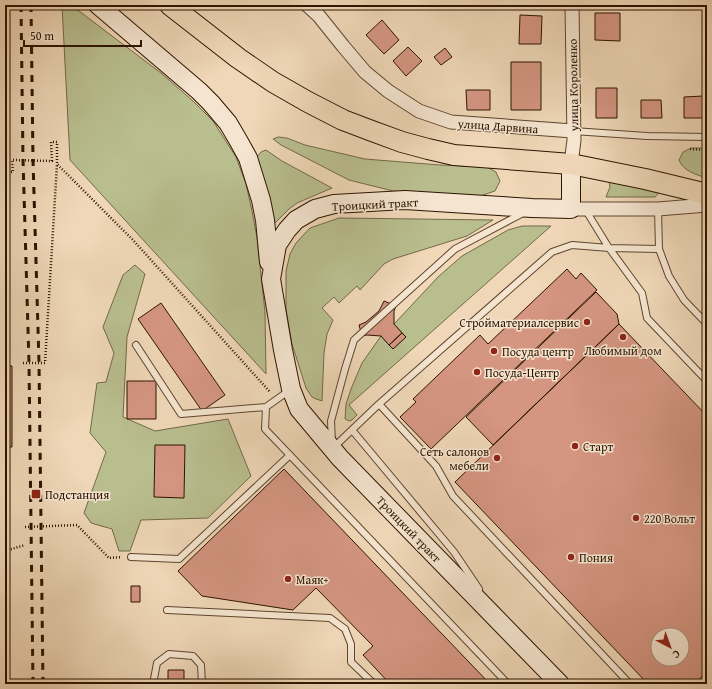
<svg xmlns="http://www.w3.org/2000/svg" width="712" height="689" font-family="'Gentium Book Plus',serif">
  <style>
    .green { fill: #b9be8f; stroke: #736948 }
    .building { fill: #d49581; stroke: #2d1400; fill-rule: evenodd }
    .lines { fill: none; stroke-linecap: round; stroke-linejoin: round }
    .service-casing { stroke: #5e452e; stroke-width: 8 }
    .minor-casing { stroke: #5e452e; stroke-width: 15 }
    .secondary-casing { stroke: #2d1400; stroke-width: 20 }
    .primary-casing { stroke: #2d1400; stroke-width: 22 }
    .path { stroke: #2d1400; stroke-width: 2.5; stroke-dasharray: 1 2; stroke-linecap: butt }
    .service { stroke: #f5e5d0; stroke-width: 6 }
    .minor { stroke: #f5e5d0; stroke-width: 13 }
    .secondary { stroke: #f5e5d0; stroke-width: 18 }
    .primary { stroke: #efd7b7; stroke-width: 20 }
    .rail { stroke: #2d1400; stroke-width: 3; stroke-dasharray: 7 7; stroke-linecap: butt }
    .poi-dot { fill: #8f2418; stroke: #f5e5d0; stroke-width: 1.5 }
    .labels { text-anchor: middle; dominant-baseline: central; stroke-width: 3; stroke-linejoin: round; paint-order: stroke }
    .street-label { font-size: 12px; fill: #2d1400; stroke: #f5e5d0 }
    .poi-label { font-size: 12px; fill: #2d1400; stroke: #f5e5d0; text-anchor: start }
  </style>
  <rect width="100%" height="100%" fill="#efd7b7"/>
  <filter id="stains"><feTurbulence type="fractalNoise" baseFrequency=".005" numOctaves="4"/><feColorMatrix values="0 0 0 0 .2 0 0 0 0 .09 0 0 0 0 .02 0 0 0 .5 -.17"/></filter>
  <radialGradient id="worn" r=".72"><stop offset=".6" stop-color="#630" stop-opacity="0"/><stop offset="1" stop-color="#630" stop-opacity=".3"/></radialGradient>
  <path class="green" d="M 62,5 L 71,5 L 161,73 L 193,101 L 213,121 L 236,157 L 246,184 L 252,211 L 257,238 L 265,312 L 266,374 L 70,160 Z
    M 278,137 L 287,138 L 305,145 L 365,159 L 440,165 L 487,167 L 496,172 L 500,181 L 495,191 L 480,196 L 452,195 L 393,191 L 349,180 L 281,145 L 273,139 Z
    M 691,148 L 707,148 L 707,178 C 697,175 683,171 679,160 L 683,152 Z
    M 266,150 L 282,161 L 332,188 L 297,203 L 289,209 L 273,225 L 269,197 L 257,157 L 261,152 Z
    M 609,180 L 655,189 L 659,193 L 655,197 L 606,197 L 610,187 Z
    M 339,218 L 493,220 L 467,236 L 393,259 L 384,264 L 360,290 L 357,286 L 339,303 L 334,297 L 322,308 L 333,320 L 327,334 L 324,353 L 322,401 L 316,399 L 312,397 L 306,388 L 292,344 L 286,309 L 286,271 L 290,254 L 296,243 L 310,228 Z
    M 522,226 L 551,226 L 349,405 L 357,415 L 352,420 L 349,421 L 345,419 L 346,404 L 351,389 L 362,363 L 381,336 L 393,349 L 406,337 L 394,324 L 438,277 L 462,256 L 508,230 Z
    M 135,265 L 145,274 L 127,337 L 123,417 L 155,431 L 228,419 L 251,476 L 208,518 L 141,520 L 130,551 L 119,551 L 112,529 L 91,523 L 84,513 L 106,452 L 90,433 L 97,383 L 106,382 L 114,353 L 103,327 L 123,275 Z"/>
  <path class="building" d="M 595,13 L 620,13 L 620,41 L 595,40 Z
    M 520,15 L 542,16 L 541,44 L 519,44 Z
    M 382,20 L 399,40 L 384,54 L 366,35 Z
    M 408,47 L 422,61 L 406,76 L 393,61 Z
    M 445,48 L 452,57 L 441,65 L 434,57 Z
    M 511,62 L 541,62 L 541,110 L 511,110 Z
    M 596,88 L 617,88 L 617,118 L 596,118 Z
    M 466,90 L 490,90 L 490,110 L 467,110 Z
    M 703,96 L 703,118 L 684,118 L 684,97 Z
    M 641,100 L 661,100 L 662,118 L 641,118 Z
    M 567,269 L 576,279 L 581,273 L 597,290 L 431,449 L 400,417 L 416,402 L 413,399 L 480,335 L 488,344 Z
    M 596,292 L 617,314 L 619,324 L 493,445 L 466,417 Z
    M 384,301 L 396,306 L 394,311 L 394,324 L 402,333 L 389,345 L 381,336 L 367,335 L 362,336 L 359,325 L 366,322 L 379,311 Z
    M 161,303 L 225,395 L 202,411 L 138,319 Z
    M 619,324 L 707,416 L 707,672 L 694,684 L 648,684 L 455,482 ZM 658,635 L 682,635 L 682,659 L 658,659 Z
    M 402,333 L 406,337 L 393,349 L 389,345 Z
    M 5,366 L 12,366 L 12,447 L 5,447 Z
    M 127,381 L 156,381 L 156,419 L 127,419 Z
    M 155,445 L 185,445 L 184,498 L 154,497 Z
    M 284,469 L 490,684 L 390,684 L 363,655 L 373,646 L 316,588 L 293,610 L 202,596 L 178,571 Z
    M 131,586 L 140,586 L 140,602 L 131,602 Z
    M 168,670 L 184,670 L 184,684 L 168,684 Z"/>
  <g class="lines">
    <defs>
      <path id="service" d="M 573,131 L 647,136 L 707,137
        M 585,209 L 609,248 L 642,293 L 647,318 L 707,381
        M 658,209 L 659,249 L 669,276 L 684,300 L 707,324
        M 136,345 L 181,414 L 266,407
        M 290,390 L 266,407 L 265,429 L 508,684
        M 379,404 L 436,466 L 453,496 L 630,684
        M 352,430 L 454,552 L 479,589
        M 332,443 L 331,421 L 345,369 L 354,340 L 455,249 L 523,213
        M 334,447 L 379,404 L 552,252 L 572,245 L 609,248 L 659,249
        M 131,557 L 179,559 L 290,455
        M 167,610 L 330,618 L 345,629 L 351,644 L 351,662 L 374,684
        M 153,684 L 157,663 L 169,654 L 193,656 L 201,665 L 202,684"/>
      <path id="minor" d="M 307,5 L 319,16 L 343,46 L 365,72 L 388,91 L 419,111 L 451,122 L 573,131
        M 571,164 L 574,140 L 572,5
        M 571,209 L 658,209 L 707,205"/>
      <path id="secondary" d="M 98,5 L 199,91 L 211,103 L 228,123 L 238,140 L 248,158 L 261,200 L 265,220 L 269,262
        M 560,684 L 340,458 L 299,409 L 291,389 L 283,350 L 271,279 L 277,245 L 287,230 L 296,220 L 315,209 L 334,204 L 405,200 L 532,208 L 571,209 L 571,164"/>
      <path id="primary" d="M 170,5 L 238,58 L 273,82 L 308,102 L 343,120 L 372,131 L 402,142 L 428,149 L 454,155 L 571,164 L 645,179 L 707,194"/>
    </defs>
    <use href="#service" class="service-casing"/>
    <use href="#minor" class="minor-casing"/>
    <use href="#secondary" class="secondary-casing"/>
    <use href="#primary" class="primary-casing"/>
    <path class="path" d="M 690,149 L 707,150
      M 5,160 L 7,160 L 7,172 L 13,172 L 12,160 L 52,161 L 51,142 L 57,142 L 57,164 L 133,240 L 270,392
      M 23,363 L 45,363 L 57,164
      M 25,527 L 77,525 L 109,558 L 122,557
      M 5,551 L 25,545"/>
    <use href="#service" class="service"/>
    <use href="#minor" class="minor"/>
    <use href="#secondary" class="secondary"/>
    <use href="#primary" class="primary"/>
    <path class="rail" d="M 21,5 L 23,160 L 29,363 L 33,684
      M 31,5 L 33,160 L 39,363 L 43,684"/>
  </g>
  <g class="poi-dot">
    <circle cx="587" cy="322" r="4"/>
    <circle cx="623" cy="337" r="4"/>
    <circle cx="494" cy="351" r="4"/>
    <circle cx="477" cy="372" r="4"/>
    <circle cx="575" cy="446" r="4"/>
    <circle cx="497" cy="458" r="4"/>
    <rect x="31" y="489" width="10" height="10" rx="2"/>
    <circle cx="636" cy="518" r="4"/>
    <circle cx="571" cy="557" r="4"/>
    <circle cx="288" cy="579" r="4"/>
  </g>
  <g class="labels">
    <g class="street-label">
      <text transform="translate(573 85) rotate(-91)">улица Короленко</text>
      <text transform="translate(498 126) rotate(4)">улица Дарвина</text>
      <text transform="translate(375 204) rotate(-3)">Троицкий тракт</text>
      <text transform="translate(409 529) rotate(46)">Троицкий тракт</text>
    </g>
    <g class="poi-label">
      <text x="579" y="322" text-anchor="end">Стройматериалсервис</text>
      <text x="623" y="350" text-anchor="middle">Любимый дом</text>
      <text x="502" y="351">Посуда центр</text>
      <text x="485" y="372">Посуда-Центр</text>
      <text x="583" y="446">Старт</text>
      <text x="489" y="451" text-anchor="end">Сеть салонов<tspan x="489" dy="14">мебели</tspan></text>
      <text x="45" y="494">Подстанция</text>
      <text x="644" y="518">220 Вольт</text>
      <text x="579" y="557">Пония</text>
      <text x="296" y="579">Маяк+</text>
    </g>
  </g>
  <rect width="712" height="689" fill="none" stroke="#efd7b7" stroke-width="20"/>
  <rect x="6" y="6" width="700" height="677" fill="none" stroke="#2d1400" stroke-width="2"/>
  <rect x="10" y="10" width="692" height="669" fill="none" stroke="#2d1400"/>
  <g transform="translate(670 647) rotate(139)"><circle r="19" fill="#f5e5d0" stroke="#a5917d"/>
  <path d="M0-3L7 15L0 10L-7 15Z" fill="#8f2418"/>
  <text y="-6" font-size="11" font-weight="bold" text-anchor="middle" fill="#2d1400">С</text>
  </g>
  <path d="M24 40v6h117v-6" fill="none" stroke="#2d1400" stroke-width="2"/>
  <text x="30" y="40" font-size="12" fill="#2d1400" stroke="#f5e5d0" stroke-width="3" paint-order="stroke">50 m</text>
  <rect width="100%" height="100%" filter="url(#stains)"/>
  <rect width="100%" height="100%" fill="url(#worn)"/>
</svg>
